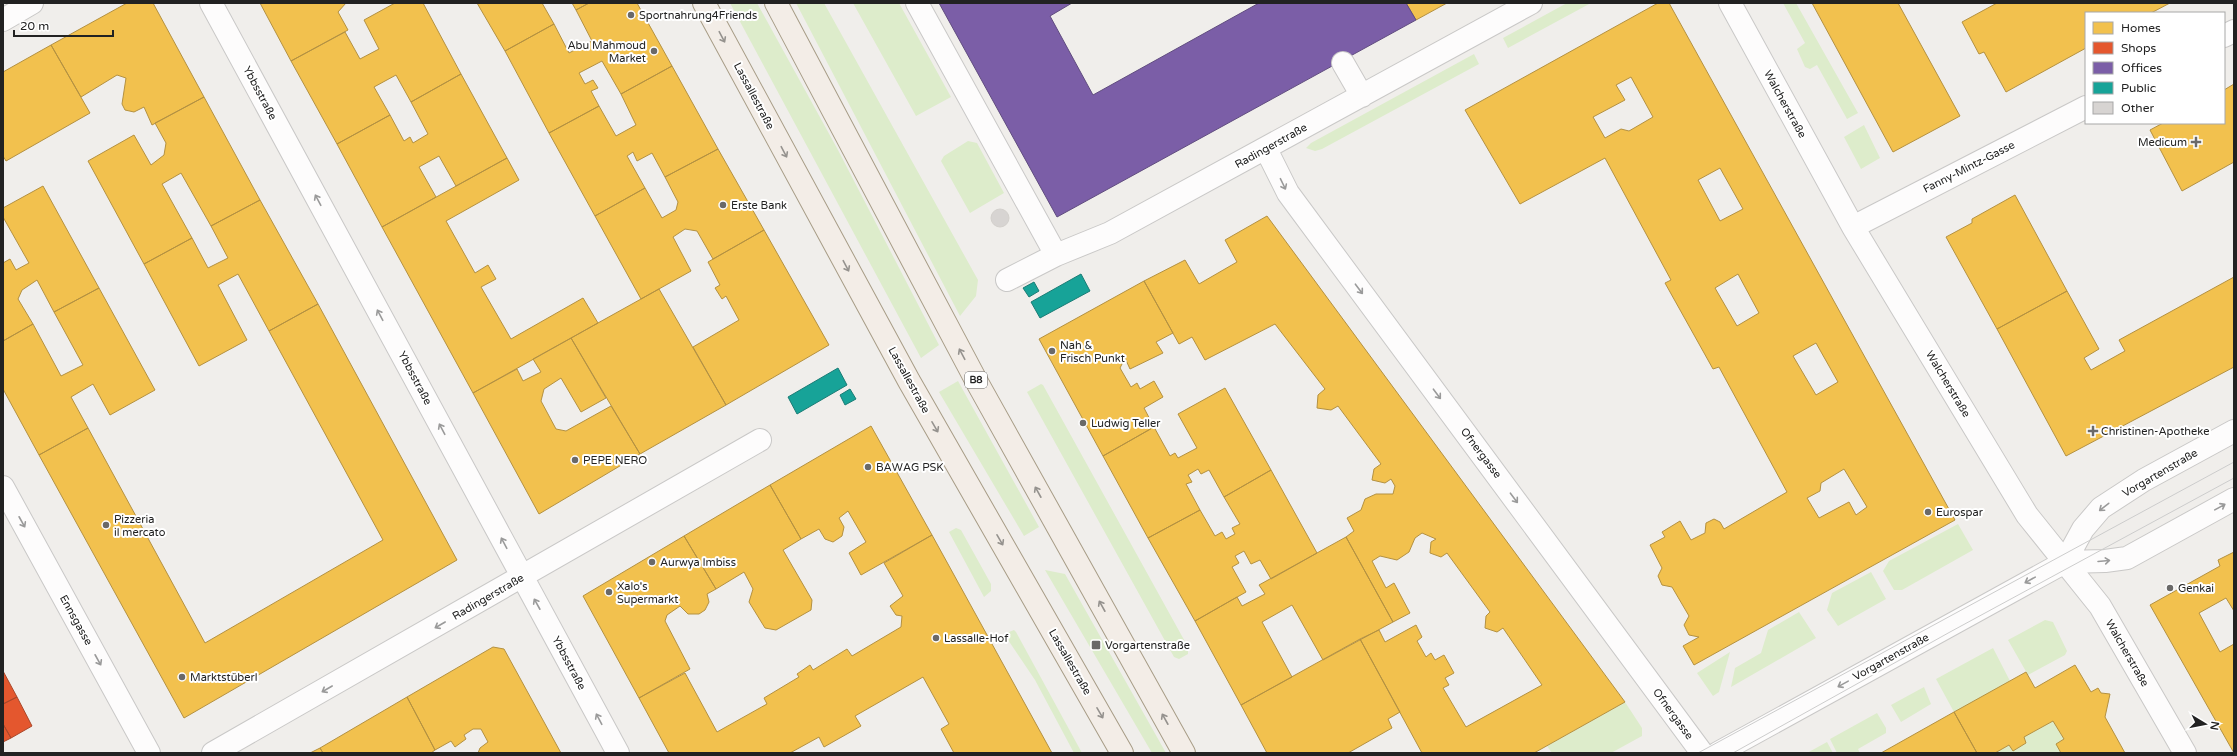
<svg xmlns="http://www.w3.org/2000/svg" width="2237" height="756" font-family="'Varela Round',sans-serif">
  <style>
    .grass { fill: #ddeccb }
    .homes { fill: #f2c14e; stroke: #b49141; fill-rule: evenodd }
    .shops { fill: #e4572e; stroke: #aa472a }
    .offices { fill: #7b5ea7; stroke: #604c7f }
    .public { fill: #17a398; stroke: #1a7c75 }
    .building { fill: #d7d4d2; stroke: #d3d0cc }
    .lines { fill: none; stroke-linecap: round; stroke-linejoin: round }
    .minor-casing { stroke: #c9c8c7; stroke-width: 24 }
    .major-casing { stroke: #a79c86; stroke-width: 24 }
    .minor { stroke: #fdfcfc; stroke-width: 22 }
    .major { stroke: #f3ede7; stroke-width: 22 }
    .tram { stroke: #ccc; stroke-width: 1 }
    .oneway { stroke: #95928e }
    .oneway2 { stroke: #9a9a9a }
    .poi-dot { fill: #6a6968; stroke: #fff; stroke-width: 1.5 }
    .labels { text-anchor: middle; dominant-baseline: central; stroke-width: 4; stroke-linejoin: round; paint-order: stroke }
    .shield { fill: #fff; stroke: #646464; stroke-width: 1 }
    .shield-label { font-size: 10px; font-weight: bold; fill: #222 }
    .poi-label { font-size: 11px; fill: #222; stroke: #fff; text-anchor: start }
    .street-label { font-size: 11px; fill: #222; stroke: #fff }
  </style>
  <rect width="100%" height="100%" fill="#f0eeeb"/>
  <path class="grass" d="M 730,3 L 757,3 L 838,150 L 939,345 L 921,358 Z
    M 796,3 L 824,3 L 978,280 L 976,296 L 960,316 Z
    M 853,3 L 899,3 L 951,97 L 916,116 Z
    M 1567,3 L 1591,3 L 1508,48 L 1503,38 Z
    M 1783,3 L 1796,3 L 1858,113 L 1847,119 L 1817,65 L 1810,69 L 1805,67 L 1797,49 L 1805,43 Z
    M 1474,54 L 1479,64 L 1322,149 L 1315,151 L 1306,148 L 1311,143 Z
    M 1864,125 L 1880,158 L 1861,169 L 1844,137 Z
    M 968,141 L 977,143 L 1004,193 L 970,213 L 941,161 L 944,156 Z
    M 958,381 L 1039,527 L 1024,536 L 939,392 Z
    M 1041,384 L 1043,385 L 1188,647 L 1188,654 L 1179,659 L 1174,657 L 1027,392 Z
    M 1958,524 L 1973,550 L 1902,590 L 1894,590 L 1883,571 L 1889,561 Z
    M 956,528 L 961,530 L 991,584 L 991,591 L 984,597 L 949,532 Z
    M 1045,570 L 1065,574 L 1166,753 L 1152,753 Z
    M 1871,572 L 1886,599 L 1838,626 L 1827,610 L 1832,593 Z
    M 1799,612 L 1816,638 L 1731,687 L 1735,668 L 1761,653 L 1768,630 Z
    M 2045,620 L 2053,622 L 2067,651 L 2065,655 L 2028,675 L 2008,640 Z
    M 1014,630 L 1016,632 L 1082,753 L 1074,753 L 1035,680 L 1004,634 Z
    M 1993,648 L 2010,681 L 1954,712 L 1936,679 Z
    M 1730,652 L 1719,692 L 1713,696 L 1697,673 Z
    M 1924,687 L 1931,704 L 1901,722 L 1891,705 Z
    M 1625,702 L 1642,728 L 1642,736 L 1611,753 L 1552,753 L 1547,746 Z
    M 1877,713 L 1886,728 L 1886,733 L 1858,749 L 1860,753 L 1837,753 L 1830,739 Z
    M 2053,721 L 2064,739 L 2061,753 L 1995,753 L 2009,745 L 2013,751 L 2026,743 L 2024,737 Z
    M 1827,742 L 1833,753 L 1807,753 Z"/>
  <path class="homes" d="M 127,3 L 153,3 L 204,97 L 152,125 L 144,107 L 134,112 L 125,110 L 122,104 L 126,78 L 117,75 L 81,97 L 51,45 Z
    M 260,3 L 346,3 L 338,12 L 348,30 L 291,61 Z
    M 395,3 L 423,3 L 461,74 L 411,102 L 396,75 L 374,87 L 390,115 L 337,144 L 291,61 L 345,32 L 360,59 L 379,49 L 364,20 Z
    M 477,3 L 542,3 L 554,24 L 505,51 Z
    M 572,3 L 589,3 L 576,10 Z
    M 589,3 L 637,3 L 672,66 L 621,94 L 602,61 L 579,73 L 585,84 L 593,80 L 598,88 L 591,91 L 599,106 L 549,133 L 505,51 L 554,24 L 569,53 L 592,41 L 576,10 Z
    M 1406,3 L 1447,3 L 1416,20 Z
    M 1658,3 L 1669,3 L 1955,520 L 1694,665 L 1683,646 L 1699,637 L 1689,635 L 1684,625 L 1689,616 L 1672,587 L 1662,585 L 1658,576 L 1662,568 L 1650,545 L 1665,537 L 1662,532 L 1680,521 L 1691,540 L 1705,533 L 1706,523 L 1714,519 L 1720,522 L 1724,529 L 1787,492 L 1719,367 L 1713,369 L 1665,283 L 1671,280 L 1605,158 L 1520,204 L 1465,110 ZM 1631,77 L 1653,117 L 1629,131 L 1621,129 L 1605,138 L 1593,117 L 1625,100 L 1616,85 ZM 1720,168 L 1743,209 L 1720,221 L 1698,180 ZM 1738,274 L 1759,313 L 1737,326 L 1715,288 ZM 1816,343 L 1838,382 L 1816,395 L 1793,356 ZM 1844,469 L 1867,507 L 1856,515 L 1849,502 L 1819,518 L 1807,498 L 1820,491 L 1821,483 Z
    M 1812,3 L 1898,3 L 1960,116 L 1893,152 Z
    M 1997,3 L 2170,3 L 2151,13 L 2086,13 L 2086,48 L 2006,92 L 1984,52 L 1979,54 L 1962,22 Z
    M 51,45 L 90,113 L 6,161 L 3,156 L 3,72 Z
    M 672,66 L 718,149 L 665,177 L 652,153 L 637,161 L 633,152 L 627,156 L 645,188 L 595,216 L 549,133 L 599,106 L 616,136 L 636,125 L 621,94 Z
    M 461,74 L 507,158 L 456,186 L 439,156 L 419,167 L 436,197 L 382,227 L 337,144 L 390,115 L 404,141 L 410,137 L 413,143 L 428,134 L 411,102 Z
    M 2234,84 L 2234,162 L 2182,191 L 2150,130 L 2163,123 L 2224,123 L 2224,90 Z
    M 204,97 L 260,200 L 211,226 L 181,173 L 162,184 L 192,238 L 144,264 L 88,161 L 134,135 L 151,165 L 164,155 L 166,143 L 155,123 Z
    M 718,149 L 764,230 L 713,259 L 697,231 L 685,229 L 673,237 L 691,271 L 641,299 L 595,216 L 645,188 L 662,218 L 676,210 L 678,202 L 665,177 Z
    M 507,158 L 519,180 L 446,221 L 475,273 L 488,265 L 496,279 L 481,287 L 511,339 L 583,298 L 598,323 L 473,393 L 382,227 Z
    M 43,186 L 99,288 L 54,312 L 37,280 L 22,290 L 18,299 L 33,324 L 3,341 L 3,263 L 10,259 L 16,270 L 29,263 L 3,217 L 3,208 Z
    M 2015,195 L 2067,291 L 1997,329 L 1946,237 L 1972,223 L 1972,219 Z
    M 260,200 L 318,304 L 269,331 L 238,274 L 218,285 L 247,340 L 199,366 L 144,264 L 192,238 L 208,268 L 228,258 L 211,226 Z
    M 1267,216 L 1625,702 L 1534,753 L 1422,753 L 1360,639 L 1379,630 L 1385,642 L 1416,625 L 1422,637 L 1417,641 L 1426,657 L 1431,653 L 1435,660 L 1444,655 L 1454,673 L 1445,678 L 1449,685 L 1443,688 L 1466,727 L 1542,685 L 1503,628 L 1497,632 L 1485,628 L 1486,616 L 1490,612 L 1447,553 L 1441,557 L 1430,553 L 1431,542 L 1436,539 L 1422,533 L 1415,538 L 1409,552 L 1397,560 L 1380,556 L 1372,561 L 1386,588 L 1394,583 L 1410,613 L 1393,622 L 1346,537 L 1354,531 L 1347,518 L 1361,510 L 1365,499 L 1376,494 L 1393,494 L 1395,486 L 1391,479 L 1385,483 L 1372,480 L 1374,469 L 1381,464 L 1338,406 L 1331,410 L 1317,408 L 1318,395 L 1325,389 L 1275,324 L 1205,360 L 1192,337 L 1179,344 L 1144,281 L 1185,260 L 1199,284 L 1237,262 L 1225,240 Z
    M 764,230 L 829,345 L 726,405 L 693,347 L 739,320 L 726,296 L 722,299 L 715,288 L 720,285 L 708,262 Z
    M 2234,277 L 2234,367 L 2066,456 L 1997,329 L 2067,291 L 2099,349 L 2084,358 L 2091,370 L 2125,351 L 2119,340 Z
    M 1144,281 L 1173,333 L 1156,342 L 1163,353 L 1130,369 L 1125,358 L 1120,368 L 1131,387 L 1137,383 L 1140,389 L 1154,381 L 1163,397 L 1144,408 L 1154,427 L 1103,456 L 1039,339 Z
    M 99,288 L 155,390 L 110,415 L 93,384 L 71,397 L 88,428 L 39,455 L 3,389 L 3,341 L 33,324 L 61,376 L 83,365 L 54,312 Z
    M 659,289 L 726,405 L 640,454 L 571,338 Z
    M 318,304 L 457,560 L 184,718 L 39,455 L 88,428 L 205,643 L 383,540 L 269,331 Z
    M 571,338 L 606,398 L 581,412 L 561,378 L 544,389 L 541,401 L 556,429 L 566,431 L 611,406 L 640,454 L 539,514 L 473,393 L 517,369 L 523,381 L 541,372 L 533,359 Z
    M 1225,388 L 1271,470 L 1224,497 L 1209,470 L 1201,474 L 1198,469 L 1188,475 L 1192,482 L 1186,484 L 1200,510 L 1148,538 L 1103,456 L 1154,427 L 1170,456 L 1175,453 L 1178,458 L 1197,448 L 1178,414 Z
    M 871,426 L 932,535 L 861,575 L 849,553 L 866,542 L 848,511 L 839,518 L 844,527 L 842,536 L 833,542 L 825,539 L 819,529 L 801,539 L 770,485 Z
    M 1271,470 L 1317,553 L 1271,579 L 1260,560 L 1251,564 L 1244,551 L 1235,556 L 1239,563 L 1232,567 L 1246,592 L 1195,621 L 1148,538 L 1200,510 L 1215,536 L 1222,532 L 1226,539 L 1235,534 L 1232,528 L 1240,524 L 1224,497 Z
    M 770,485 L 801,539 L 783,550 L 812,600 L 811,610 L 776,630 L 765,628 L 749,602 L 753,589 L 744,572 L 716,589 L 684,536 Z
    M 932,535 L 1052,753 L 954,753 L 941,729 L 949,724 L 923,677 L 855,716 L 861,726 L 824,747 L 819,737 L 790,753 L 669,753 L 639,698 L 685,673 L 717,732 L 767,704 L 764,698 L 799,677 L 797,674 L 810,665 L 813,670 L 847,649 L 852,656 L 901,627 L 902,616 L 896,615 L 890,606 L 903,596 L 884,563 Z
    M 684,536 L 716,589 L 707,594 L 709,602 L 705,610 L 699,614 L 688,614 L 680,606 L 667,615 L 665,621 L 690,669 L 639,698 L 583,596 Z
    M 1346,537 L 1393,622 L 1323,660 L 1292,605 L 1262,622 L 1292,677 L 1241,705 L 1195,621 L 1237,597 L 1242,606 L 1265,594 L 1259,585 Z
    M 2234,552 L 2234,753 L 2150,605 L 2220,566 L 2218,560 Z
    M 2226,598 L 2234,611 L 2234,644 L 2220,652 L 2199,613 Z
    M 1360,639 L 1400,712 L 1388,719 L 1392,728 L 1348,753 L 1267,753 L 1241,705 Z
    M 493,647 L 504,649 L 561,753 L 478,753 L 480,748 L 488,742 L 481,729 L 473,729 L 464,735 L 466,739 L 455,747 L 451,741 L 435,750 L 407,697 Z
    M 2075,665 L 2091,692 L 2098,688 L 2101,693 L 2110,694 L 2105,717 L 2125,753 L 2061,753 L 2056,744 L 2064,739 L 2053,721 L 2024,737 L 2026,743 L 2013,751 L 2009,745 L 1995,753 L 1977,753 L 1954,712 L 2026,672 L 2035,688 Z
    M 407,697 L 435,750 L 431,753 L 323,753 L 320,748 Z
    M 1954,712 L 1977,753 L 1881,753 Z
    M 320,748 L 323,753 L 310,753 Z"/>
  <path class="shops" d="M 3,671 L 17,697 L 3,704 Z
    M 17,697 L 32,726 L 11,738 L 3,724 L 3,704 Z
    M 3,724 L 11,738 L 3,742 Z"/>
  <path class="offices" d="M 939,3 L 1072,3 L 1050,16 L 1093,95 L 1259,3 L 1406,3 L 1416,20 L 1057,217 Z"/>
  <path class="public" d="M 1081,274 L 1090,291 L 1040,318 L 1031,302 Z
    M 1034,282 L 1039,291 L 1029,297 L 1023,288 Z
    M 838,368 L 847,385 L 797,414 L 788,397 Z
    M 850,389 L 856,399 L 845,405 L 840,395 Z"/>
  <path class="building" d="M991 218a9 9 0 1 1 18 0a9 9 0 1 1-18 0Z"/>
  <g class="lines">
    <defs>
      <path id="minor" d="M 211,3 L 618,753
        M 917,3 L 1056,255
        M 1730,3 L 1853,227 L 2027,515 L 2100,606 L 2185,753
        M 3,20 L 32,3
        M 2224,36 L 2234,31
        M 1343,63 L 1362,96
        M 1266,149 L 1288,193 L 1702,753
        M 1853,227 L 2086,107
        M 1007,280 L 1056,255 L 1110,233 L 1531,3
        M 3,487 L 149,753
        M 2065,562 L 2105,561 L 2127,558 L 2234,499
        M 213,753 L 760,440
        M 1718,753 L 2065,562 L 2083,529 L 2101,508 L 2144,480 L 2234,431"/>
      <path id="major" d="M 704,3 L 909,381 L 1122,753
        M 776,3 L 978,384 L 1184,753"/>
    </defs>
    <use href="#minor" class="minor-casing"/>
    <use href="#major" class="major-casing"/>
    <use href="#minor" class="minor"/>
    <use href="#major" class="major"/>
    <path class="tram" d="M 1698,753 L 2234,462
      M 1733,753 L 1950,632 L 2234,478"/>
  </g>
  <defs><path id="oneway-shaft" d="M-6 0H5M1.5-3L5.5 0L1.5 3" fill="none" stroke-width="1.6" stroke-linecap="round" stroke-linejoin="round"/></defs>
  <g class="oneway">
    <use href="#oneway-shaft" transform="translate(722 37) rotate(62)"/>
    <use href="#oneway-shaft" transform="translate(784 152) rotate(62)"/>
    <use href="#oneway-shaft" transform="translate(846 266) rotate(62)"/>
    <use href="#oneway-shaft" transform="translate(962 354) rotate(-118)"/>
    <use href="#oneway-shaft" transform="translate(935 427) rotate(60)"/>
    <use href="#oneway-shaft" transform="translate(1038 492) rotate(-119)"/>
    <use href="#oneway-shaft" transform="translate(1000 540) rotate(60)"/>
    <use href="#oneway-shaft" transform="translate(1102 606) rotate(-119)"/>
    <use href="#oneway-shaft" transform="translate(1100 713) rotate(60)"/>
    <use href="#oneway-shaft" transform="translate(1165 719) rotate(-119)"/>
  </g>
  <g class="oneway2">
    <use href="#oneway-shaft" transform="translate(1283 184) rotate(64)"/>
    <use href="#oneway-shaft" transform="translate(318 200) rotate(-118)"/>
    <use href="#oneway-shaft" transform="translate(1359 289) rotate(53)"/>
    <use href="#oneway-shaft" transform="translate(380 315) rotate(-118)"/>
    <use href="#oneway-shaft" transform="translate(1437 394) rotate(53)"/>
    <use href="#oneway-shaft" transform="translate(442 429) rotate(-118)"/>
    <use href="#oneway-shaft" transform="translate(1514 498) rotate(53)"/>
    <use href="#oneway-shaft" transform="translate(2104 507) rotate(142)"/>
    <use href="#oneway-shaft" transform="translate(2220 507) rotate(-29)"/>
    <use href="#oneway-shaft" transform="translate(22 522) rotate(61)"/>
    <use href="#oneway-shaft" transform="translate(504 543) rotate(-118)"/>
    <use href="#oneway-shaft" transform="translate(2104 561) rotate(-5)"/>
    <use href="#oneway-shaft" transform="translate(2030 580) rotate(151)"/>
    <use href="#oneway-shaft" transform="translate(537 604) rotate(-119)"/>
    <use href="#oneway-shaft" transform="translate(440 625) rotate(150)"/>
    <use href="#oneway-shaft" transform="translate(98 660) rotate(61)"/>
    <use href="#oneway-shaft" transform="translate(1843 684) rotate(151)"/>
    <use href="#oneway-shaft" transform="translate(327 689) rotate(150)"/>
    <use href="#oneway-shaft" transform="translate(599 719) rotate(-118)"/>
  </g>
  <g class="poi-dot">
    <circle cx="631" cy="15" r="4"/>
    <circle cx="654" cy="51" r="4"/>
    <path d="M2194 136h4v4h4v4h-4v4h-4v-4h-4v-4h4z"/>
    <circle cx="723" cy="205" r="4"/>
    <circle cx="1052" cy="351" r="4"/>
    <circle cx="1083" cy="423" r="4"/>
    <path d="M2091 425h4v4h4v4h-4v4h-4v-4h-4v-4h4z"/>
    <circle cx="575" cy="460" r="4"/>
    <circle cx="868" cy="467" r="4"/>
    <circle cx="1928" cy="512" r="4"/>
    <circle cx="106" cy="525" r="4"/>
    <circle cx="652" cy="562" r="4"/>
    <circle cx="2170" cy="588" r="4"/>
    <circle cx="609" cy="592" r="4"/>
    <circle cx="936" cy="638" r="4"/>
    <rect x="1091" y="640" width="10" height="10" rx="2"/>
    <circle cx="182" cy="677" r="4"/>
  </g>
  <g class="labels">
    <rect class="shield" x="965" y="372" width="22" height="16" rx="3"/>
    <g class="shield-label">
      <text x="976" y="380">B8</text>
    </g>
    <g class="poi-label">
      <text x="639" y="15">Sportnahrung4Friends</text>
      <text x="646" y="45" text-anchor="end">Abu Mahmoud<tspan x="646" dy="13">Market</tspan></text>
      <text x="2187" y="142" text-anchor="end">Medicum</text>
      <text x="731" y="205">Erste Bank</text>
      <text x="1060" y="345">Nah &amp;<tspan x="1060" dy="13">Frisch Punkt</tspan></text>
      <text x="1091" y="423">Ludwig Teller</text>
      <text x="2101" y="431">Christinen-Apotheke</text>
      <text x="583" y="460">PEPE NERO</text>
      <text x="876" y="467">BAWAG PSK</text>
      <text x="1936" y="512">Eurospar</text>
      <text x="114" y="519">Pizzeria<tspan x="114" dy="13">il mercato</tspan></text>
      <text x="660" y="562">Aurwya Imbiss</text>
      <text x="617" y="586">Xalo's<tspan x="617" dy="13">Supermarkt</tspan></text>
      <text x="2178" y="588">Genkai</text>
      <text x="944" y="638">Lassalle-Hof</text>
      <text x="1105" y="645">Vorgartenstraße</text>
      <text x="190" y="677">Marktstüberl</text>
    </g>
    <g class="street-label">
      <text transform="translate(260 93) rotate(62)">Ybbsstraße</text>
      <text transform="translate(754 96) rotate(62)">Lassallestraße</text>
      <text transform="translate(1785 104) rotate(61)">Walcherstraße</text>
      <text transform="translate(1271 146) rotate(-29)">Radingerstraße</text>
      <text transform="translate(1969 167) rotate(-27)">Fanny-Mintz-Gasse</text>
      <text transform="translate(415 378) rotate(62)">Ybbsstraße</text>
      <text transform="translate(909 380) rotate(61)">Lassallestraße</text>
      <text transform="translate(1948 384) rotate(59)">Walcherstraße</text>
      <text transform="translate(1481 453) rotate(53)">Ofnergasse</text>
      <text transform="translate(2160 473) rotate(-30)">Vorgartenstraße</text>
      <text transform="translate(488 597) rotate(-30)">Radingerstraße</text>
      <text transform="translate(76 620) rotate(61)">Ennsgasse</text>
      <text transform="translate(2127 653) rotate(60)">Walcherstraße</text>
      <text transform="translate(1891 657) rotate(-29)">Vorgartenstraße</text>
      <text transform="translate(1070 662) rotate(60)">Lassallestraße</text>
      <text transform="translate(569 663) rotate(62)">Ybbsstraße</text>
      <text transform="translate(1673 714) rotate(54)">Ofnergasse</text>
    </g>
  </g>
  <rect width="2237" height="756" fill="none" stroke="#222222" stroke-width="8"/>
  <rect x="2085" y="12" width="140" height="112" fill="#ffffff" stroke="#a7a7a7"/>
  <rect x="2093" y="22" width="20" height="12" fill="#f2c14e" stroke="#a7a7a7"/>
  <text x="2121" y="32" font-size="12" fill="#222222">Homes</text>
  <rect x="2093" y="42" width="20" height="12" fill="#e4572e" stroke="#a7a7a7"/>
  <text x="2121" y="52" font-size="12" fill="#222222">Shops</text>
  <rect x="2093" y="62" width="20" height="12" fill="#7b5ea7" stroke="#a7a7a7"/>
  <text x="2121" y="72" font-size="12" fill="#222222">Offices</text>
  <rect x="2093" y="82" width="20" height="12" fill="#17a398" stroke="#a7a7a7"/>
  <text x="2121" y="92" font-size="12" fill="#222222">Public</text>
  <rect x="2093" y="102" width="20" height="12" fill="#d7d4d2" stroke="#a7a7a7"/>
  <text x="2121" y="112" font-size="12" fill="#222222">Other</text>
  <g transform="translate(2205 724) rotate(100)" stroke="#ffffff" stroke-width="3" paint-order="stroke">
  <path d="M0-3L7 15L0 10L-7 15Z" fill="#222222"/>
  <text y="-6" font-size="11" font-weight="bold" text-anchor="middle" fill="#222222">N</text>
  </g>
  <path d="M14 30v6h99v-6" fill="none" stroke="#222222" stroke-width="2"/>
  <text x="20" y="30" font-size="12" fill="#222222" stroke="#ffffff" stroke-width="3" paint-order="stroke">20 m</text>
</svg>
